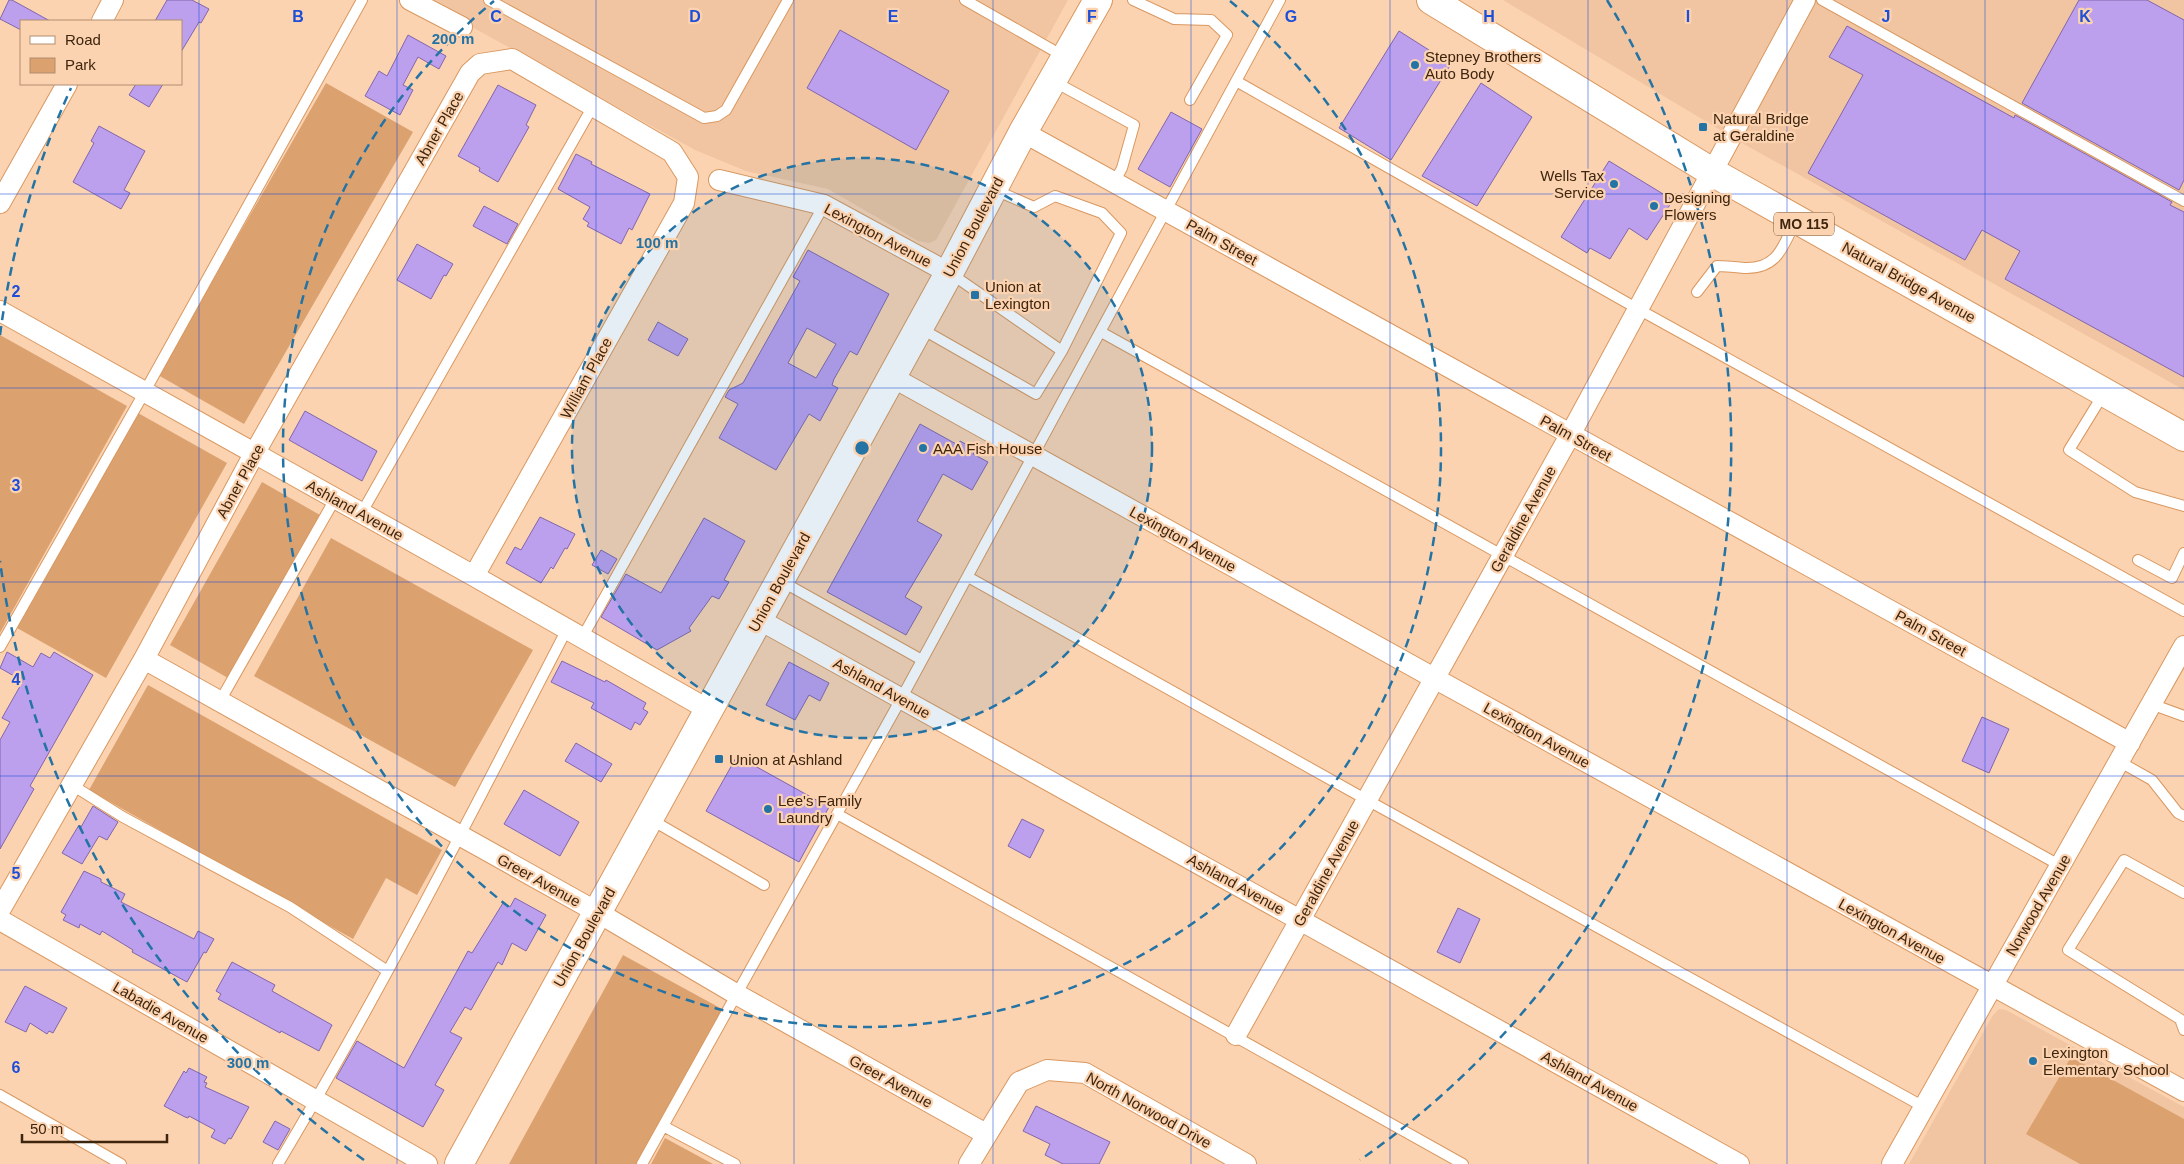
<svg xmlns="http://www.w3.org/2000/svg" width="2184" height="1164" font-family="Arial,sans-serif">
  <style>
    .built { fill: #f1c5a1 }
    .green { fill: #dba16f }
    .building { fill: #bc9fed; stroke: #8166ab; fill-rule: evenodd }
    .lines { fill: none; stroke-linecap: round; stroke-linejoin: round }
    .service-casing { stroke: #d99860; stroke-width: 12 }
    .minor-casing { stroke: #d99860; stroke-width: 22 }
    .secondary-casing { stroke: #d99860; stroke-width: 30 }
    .primary-casing { stroke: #d99860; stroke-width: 30 }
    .service { stroke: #fff; stroke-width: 10 }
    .minor { stroke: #fff; stroke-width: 20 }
    .secondary { stroke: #fff; stroke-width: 28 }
    .primary { stroke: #fff; stroke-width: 28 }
    .grid { fill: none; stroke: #1d4ed8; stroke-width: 1; stroke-opacity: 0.55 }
    .ring { fill: none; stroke: #2373a5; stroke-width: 2.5; stroke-dasharray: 9 6 }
    .poi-dot { fill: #2373a5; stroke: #fcd3b1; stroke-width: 2 }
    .labels { text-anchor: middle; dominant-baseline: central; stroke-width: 4.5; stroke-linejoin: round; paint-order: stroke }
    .shield { fill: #fcd3b1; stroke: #77593e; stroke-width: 1 }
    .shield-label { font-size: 14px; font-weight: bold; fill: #3e250d }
    .poi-label { font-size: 15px; fill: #3e250d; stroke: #fcd3b1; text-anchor: start }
    .street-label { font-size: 15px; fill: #3e250d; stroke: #fcd3b1 }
    .grid-label { font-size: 16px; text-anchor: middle; font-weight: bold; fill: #1d4ed8; stroke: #fcd3b1; stroke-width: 4.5; stroke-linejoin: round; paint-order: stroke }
    .centre { fill: #2373a5; stroke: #fcd3b1; stroke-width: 2.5 }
    .ring-label { font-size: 15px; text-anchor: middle; font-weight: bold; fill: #2373a5; stroke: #fcd3b1; stroke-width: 4.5; stroke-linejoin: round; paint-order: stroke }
  </style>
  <rect width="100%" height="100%" fill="#fcd3b1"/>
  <path class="built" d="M 423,0 L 1068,0 L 936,240 L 929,243 L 918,241 L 828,189 L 746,171 L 695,150 Z
    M 1503,0 L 2184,0 L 2184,390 L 1742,143 Z
    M 1999,1009 L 2006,1010 L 2184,1107 L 2184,1164 L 1909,1164 L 1993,1015 Z"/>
  <path class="green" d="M 326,83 L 413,132 L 244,424 L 158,375 Z
    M 0,335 L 127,406 L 0,633 Z
    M 138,413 L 227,463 L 106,678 L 17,628 Z
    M 262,482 L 320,515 L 228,678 L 170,645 Z
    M 331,538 L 533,650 L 455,787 L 254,676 Z
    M 148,685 L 442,850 L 417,895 L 386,878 L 353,939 L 89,790 Z
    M 623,955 L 722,1009 L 637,1164 L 509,1164 Z
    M 2071,1057 L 2184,1119 L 2184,1164 L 2080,1164 L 2026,1134 Z
    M 665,1138 L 713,1164 L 651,1164 Z"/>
  <path class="building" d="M 9,0 L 12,0 L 50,21 L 21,21 L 21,30 L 0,19 Z
    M 167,0 L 192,0 L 209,9 L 201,23 L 199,22 L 181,52 L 181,21 L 155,21 Z
    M 2079,0 L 2147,0 L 2184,20 L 2184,180 L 2179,190 L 2022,103 Z
    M 1847,26 L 2014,118 L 2015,115 L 2172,202 L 2170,205 L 2184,212 L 2184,377 L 2005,279 L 2020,251 L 1982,230 L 1965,260 L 1808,173 L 1863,75 L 1829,57 Z
    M 840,30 L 949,91 L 916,150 L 807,88 Z
    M 1399,31 L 1451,64 L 1391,160 L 1339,128 Z
    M 408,35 L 446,56 L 439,69 L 418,57 L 403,85 L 413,90 L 400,115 L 365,96 L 379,71 L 387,76 Z
    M 1481,83 L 1532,117 L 1477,206 L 1422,176 Z
    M 136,84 L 163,84 L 149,107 L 129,95 Z
    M 498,85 L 536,105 L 526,125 L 529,127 L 498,182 L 479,171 L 480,168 L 458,156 Z
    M 1171,112 L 1202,129 L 1170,187 L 1138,169 Z
    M 99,126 L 145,151 L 124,190 L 130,193 L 121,209 L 73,182 L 94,143 L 91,141 Z
    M 576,154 L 592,162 L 591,164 L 650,194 L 632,230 L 629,228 L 621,244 L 587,226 L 589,223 L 583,219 L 590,207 L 558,189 Z
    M 1609,161 L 1673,200 L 1647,240 L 1629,228 L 1610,259 L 1590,248 L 1587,253 L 1561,237 Z
    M 484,206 L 518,224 L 507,244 L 473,226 Z
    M 417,244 L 453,264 L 446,276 L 444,275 L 431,299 L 397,280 Z
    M 808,250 L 889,294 L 857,355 L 850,351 L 834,379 L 832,385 L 838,388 L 820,421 L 809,414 L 776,470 L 719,438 L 738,404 L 725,397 L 729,390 L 743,383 L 800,281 L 793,277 ZM 807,328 L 836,344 L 816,378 L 788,363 Z
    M 658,322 L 688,339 L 678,356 L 648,340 Z
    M 305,411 L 377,451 L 362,481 L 289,440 Z
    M 920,424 L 958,445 L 960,441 L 976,450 L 973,454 L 988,462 L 972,490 L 943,474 L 917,521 L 942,535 L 905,597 L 922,607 L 906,635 L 827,592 Z
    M 540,517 L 575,534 L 567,549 L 565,548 L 553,569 L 551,567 L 541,583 L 506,563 L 515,547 L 521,550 Z
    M 704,518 L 745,541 L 724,580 L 729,582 L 719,599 L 712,596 L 689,628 L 691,631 L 657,650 L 601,617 L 626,574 L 661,593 Z
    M 601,550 L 617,559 L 608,574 L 592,565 Z
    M 7,652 L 33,667 L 41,653 L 50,658 L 54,652 L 93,675 L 30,786 L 34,789 L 0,849 L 0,740 L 10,722 L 2,718 L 23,681 L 0,668 Z
    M 562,661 L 605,682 L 606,680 L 646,703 L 643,709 L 648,712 L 640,725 L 635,722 L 631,730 L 591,708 L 594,703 L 551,682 Z
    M 789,662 L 829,683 L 820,701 L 809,695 L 795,720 L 766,705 Z
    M 1982,717 L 2009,729 L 1989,773 L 1962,761 Z
    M 576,743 L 612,764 L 601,782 L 565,761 Z
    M 737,756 L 829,807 L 799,862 L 706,811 Z
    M 524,790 L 579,822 L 560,856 L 504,824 Z
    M 93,806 L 118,822 L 107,840 L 99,836 L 82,864 L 62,853 L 79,825 L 81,827 Z
    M 1022,819 L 1044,830 L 1030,858 L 1008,846 Z
    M 84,871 L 101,879 L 101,882 L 125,894 L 121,902 L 194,939 L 198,931 L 214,939 L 206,953 L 204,952 L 187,982 L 132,952 L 133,950 L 102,931 L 100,935 L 80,924 L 79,928 L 63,920 L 66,915 L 61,912 Z
    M 515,898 L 546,915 L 526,951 L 512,943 L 502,965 L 498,962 L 471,1010 L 465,1007 L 450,1032 L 462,1038 L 435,1085 L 444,1090 L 423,1127 L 336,1078 L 357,1041 L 404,1068 L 468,951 L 472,953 L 503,903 L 510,907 Z
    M 1458,908 L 1480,919 L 1460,963 L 1437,952 Z
    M 232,962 L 275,985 L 272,991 L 332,1025 L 319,1051 L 281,1031 L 280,1033 L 218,999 L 221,994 L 216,991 Z
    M 25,986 L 67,1008 L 53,1033 L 49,1031 L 47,1034 L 30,1023 L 26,1032 L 5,1022 Z
    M 189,1068 L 207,1077 L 204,1082 L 207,1083 L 205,1087 L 249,1107 L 231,1139 L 229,1138 L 225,1144 L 211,1137 L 215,1130 L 189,1116 L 188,1118 L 185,1117 L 164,1106 L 184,1071 L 186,1073 Z
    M 1036,1106 L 1110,1142 L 1099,1164 L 1063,1164 L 1045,1155 L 1050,1144 L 1023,1131 Z
    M 275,1121 L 290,1129 L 278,1150 L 263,1142 Z"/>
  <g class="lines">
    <defs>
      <path id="service" d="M 489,0 L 704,118 L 717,116 L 726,110 L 788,0
        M 965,0 L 1065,57
        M 1133,0 L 1174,19 L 1211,20 L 1227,35 L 1190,100
        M 1822,0 L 2184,201
        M 1053,81 L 1134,125 L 1122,168 L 1114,183
        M 1236,81 L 1638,309 L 2184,611
        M 995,190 L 1034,207 L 1055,196 L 1102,213 L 1121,233 L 1062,351
        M 1697,292 L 1717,266 C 1726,266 1735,267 1745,268 C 1778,269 1783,246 1796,220
        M 920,328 L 1036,394 L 1062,351 L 950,273
        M 1101,332 L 2061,866
        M 2104,393 L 2069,450 L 2135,492 L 2184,506
        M 361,514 L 593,106
        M 2138,560 L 2172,578 L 2184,553
        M 968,577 L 1367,800 L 1924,1107
        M 781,581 L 922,660
        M 582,638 L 824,205
        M 0,647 L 144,393 L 362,0
        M 220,701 L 335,499
        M 2151,704 L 2184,716
        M 2120,762 L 2152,780 L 2178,813 L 2184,816
        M 72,785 L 123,817 L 290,907 L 386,970
        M 837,814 L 1463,1164
        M 650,819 L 764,885
        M 2184,893 L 2124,860 L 2068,950 L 2180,1019 L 2184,1030
        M 0,1095 L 121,1164
        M 663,1126 L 735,1164
        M 278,1164 C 382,990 474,809 567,629
        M 642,1164 L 901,699 L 1280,0"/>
      <path id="minor" d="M 410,0 L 462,27
        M 102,21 L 113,0
        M 1023,132 L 2130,743
        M 719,180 L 824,205 L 949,273
        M 0,203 L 67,84
        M 0,311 L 474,576 L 709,710
        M 892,377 L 1434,678 L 2184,1091
        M 758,619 L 1739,1164
        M 144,659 L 597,912 L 736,994 L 986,1134
        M 0,910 L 144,659 L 254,454 L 470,73 L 480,64 L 512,59 L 672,152 L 688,177 L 684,203 L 474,576
        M 0,920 L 427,1164
        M 1236,1035 L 1570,435 L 1805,0
        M 969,1164 L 1019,1082 L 1047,1070 L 1085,1073 L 1246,1164
        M 1892,1164 L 2184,646"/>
      <path id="secondary" d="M 459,1164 L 949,273 L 1023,132 L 1098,0"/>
      <path id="primary" d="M 1431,0 L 1712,172 L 2184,437"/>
    </defs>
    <use href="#service" class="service-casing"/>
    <use href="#minor" class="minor-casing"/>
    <use href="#secondary" class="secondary-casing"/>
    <use href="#primary" class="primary-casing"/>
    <use href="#service" class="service"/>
    <use href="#minor" class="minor"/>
    <use href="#secondary" class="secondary"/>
    <use href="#primary" class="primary"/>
  </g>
  <path class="grid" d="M 199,0 L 199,1164M 397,0 L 397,1164M 596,0 L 596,1164M 794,0 L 794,1164M 993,0 L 993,1164M 1191,0 L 1191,1164M 1390,0 L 1390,1164M 1588,0 L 1588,1164M 1787,0 L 1787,1164M 1985,0 L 1985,1164M 0,194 L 2184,194M 0,388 L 2184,388M 0,582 L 2184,582M 0,776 L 2184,776M 0,970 L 2184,970"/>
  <circle cx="862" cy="448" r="290" fill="#2373a5" fill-opacity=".12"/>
  <g class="ring">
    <circle cx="862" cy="448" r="290"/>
    <path d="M1230 1A579 579 0 1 1 494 1"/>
    <path d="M364 1160A869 869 0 0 1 0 561M0 335A869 869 0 0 1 71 88M1607 0A869 869 0 0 1 1360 1160"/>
  </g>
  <g class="poi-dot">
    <circle cx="1415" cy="65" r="5"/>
    <rect x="1698" y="122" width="10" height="10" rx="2.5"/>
    <circle cx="1614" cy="184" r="5"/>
    <circle cx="1654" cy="206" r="5"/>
    <rect x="970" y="290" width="10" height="10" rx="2.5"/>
    <circle cx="923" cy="448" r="5"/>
    <rect x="714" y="754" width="10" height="10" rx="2.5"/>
    <circle cx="768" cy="809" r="5"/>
    <circle cx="2033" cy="1061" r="5"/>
  </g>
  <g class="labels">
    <rect class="shield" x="1774" y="212.5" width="60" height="23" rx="4"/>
    <g class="shield-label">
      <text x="1804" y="224">MO 115</text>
    </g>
    <g class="poi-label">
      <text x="1425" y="56">Stepney Brothers<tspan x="1425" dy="17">Auto Body</tspan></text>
      <text x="1713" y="118">Natural Bridge<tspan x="1713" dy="17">at Geraldine</tspan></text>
      <text x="1604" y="175" text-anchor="end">Wells Tax<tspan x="1604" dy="17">Service</tspan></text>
      <text x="1664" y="197">Designing<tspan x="1664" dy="17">Flowers</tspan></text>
      <text x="985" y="286">Union at<tspan x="985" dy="17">Lexington</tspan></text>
      <text x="933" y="448">AAA Fish House</text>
      <text x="729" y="759">Union at Ashland</text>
      <text x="778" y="800">Lee's Family<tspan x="778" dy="17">Laundry</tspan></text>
      <text x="2043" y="1052">Lexington<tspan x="2043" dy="17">Elementary School</tspan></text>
    </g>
    <g class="street-label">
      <text transform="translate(439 128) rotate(-60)">Abner Place</text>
      <text transform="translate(973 227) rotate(-62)">Union Boulevard</text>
      <text transform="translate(878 235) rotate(28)">Lexington Avenue</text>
      <text transform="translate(1222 242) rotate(29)">Palm Street</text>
      <text transform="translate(1909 282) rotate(29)">Natural Bridge Avenue</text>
      <text transform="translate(586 378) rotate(-61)">William Place</text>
      <text transform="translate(1576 438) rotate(29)">Palm Street</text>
      <text transform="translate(240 481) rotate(-61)">Abner Place</text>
      <text transform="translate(355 510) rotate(29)">Ashland Avenue</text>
      <text transform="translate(1523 519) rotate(-61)">Geraldine Avenue</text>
      <text transform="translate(1183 539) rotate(29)">Lexington Avenue</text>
      <text transform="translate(779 582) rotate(-61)">Union Boulevard</text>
      <text transform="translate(1931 633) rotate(29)">Palm Street</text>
      <text transform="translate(882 688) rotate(29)">Ashland Avenue</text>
      <text transform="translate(1537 735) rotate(29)">Lexington Avenue</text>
      <text transform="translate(1326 873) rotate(-61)">Geraldine Avenue</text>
      <text transform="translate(539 880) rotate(29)">Greer Avenue</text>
      <text transform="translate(1236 884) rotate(29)">Ashland Avenue</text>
      <text transform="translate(2038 905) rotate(-60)">Norwood Avenue</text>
      <text transform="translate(1892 931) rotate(29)">Lexington Avenue</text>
      <text transform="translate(584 937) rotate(-61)">Union Boulevard</text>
      <text transform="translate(161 1012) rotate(30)">Labadie Avenue</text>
      <text transform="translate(891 1081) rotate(29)">Greer Avenue</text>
      <text transform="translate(1590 1081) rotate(29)">Ashland Avenue</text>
      <text transform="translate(1149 1110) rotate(29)">North Norwood Drive</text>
    </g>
  </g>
  <g class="grid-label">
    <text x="298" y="22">B</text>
    <text x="496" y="22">C</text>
    <text x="695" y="22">D</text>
    <text x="893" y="22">E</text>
    <text x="1092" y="22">F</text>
    <text x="1291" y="22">G</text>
    <text x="1489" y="22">H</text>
    <text x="1688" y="22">I</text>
    <text x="1886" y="22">J</text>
    <text x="2085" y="22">K</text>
    <text x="16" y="297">2</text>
    <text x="16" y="491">3</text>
    <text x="16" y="685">4</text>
    <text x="16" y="879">5</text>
    <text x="16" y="1073">6</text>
  </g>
  <circle cx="862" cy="448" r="8" class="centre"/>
  <g class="ring-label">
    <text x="453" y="44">200 m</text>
    <text x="657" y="248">100 m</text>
    <text x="248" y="1068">300 m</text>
  </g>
  <rect x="20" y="20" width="162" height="65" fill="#fcd3b1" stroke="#b08d6f"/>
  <rect x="30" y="36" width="25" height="8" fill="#ffffff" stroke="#b08d6f"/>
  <text x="65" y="45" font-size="15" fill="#3e250d">Road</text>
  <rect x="30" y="58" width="25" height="15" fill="#dba16f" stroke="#b08d6f"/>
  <text x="65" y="70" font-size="15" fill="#3e250d">Park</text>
  <path d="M22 1134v8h145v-8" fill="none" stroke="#3e250d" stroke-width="2.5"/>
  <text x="30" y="1134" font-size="15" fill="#3e250d" stroke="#fcd3b1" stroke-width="4" paint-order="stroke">50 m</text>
</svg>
